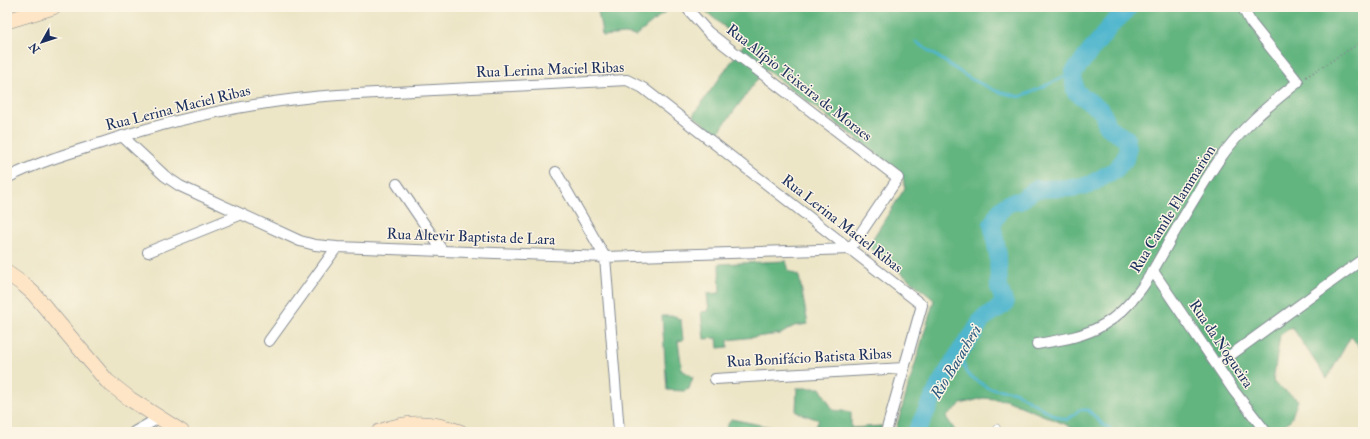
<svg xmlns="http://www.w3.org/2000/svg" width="1370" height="439" font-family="'IM FELL Double Pica',serif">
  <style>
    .forest { fill: #63b580; stroke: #3f726f }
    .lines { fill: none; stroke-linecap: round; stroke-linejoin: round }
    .stream { stroke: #4fb6cd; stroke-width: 3 }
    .river { stroke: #4fb6cd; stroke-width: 18 }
    .service-casing { stroke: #848a92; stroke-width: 6 }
    .minor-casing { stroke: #848a92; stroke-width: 12 }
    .secondary-casing { stroke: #848a92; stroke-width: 16 }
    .path { stroke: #848a92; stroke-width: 2; stroke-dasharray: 1 3; stroke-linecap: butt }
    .service { stroke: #fff; stroke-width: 5 }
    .minor { stroke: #fff; stroke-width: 10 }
    .secondary { stroke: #fde5c5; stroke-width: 15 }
    .labels { text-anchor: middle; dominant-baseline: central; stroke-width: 3; stroke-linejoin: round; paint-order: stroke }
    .street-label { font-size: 15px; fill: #1b2f5e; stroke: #fcf5e5 }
    .water-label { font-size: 16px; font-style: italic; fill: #2b587f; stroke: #fcf5e5 }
  </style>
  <rect width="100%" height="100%" fill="#fcf5e5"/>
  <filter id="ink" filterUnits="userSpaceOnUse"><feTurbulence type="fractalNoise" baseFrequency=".025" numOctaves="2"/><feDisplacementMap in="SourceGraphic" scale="8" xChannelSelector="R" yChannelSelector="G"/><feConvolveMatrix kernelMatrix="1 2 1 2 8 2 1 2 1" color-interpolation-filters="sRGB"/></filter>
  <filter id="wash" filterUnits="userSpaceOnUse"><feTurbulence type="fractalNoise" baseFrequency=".012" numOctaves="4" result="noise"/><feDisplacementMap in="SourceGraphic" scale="16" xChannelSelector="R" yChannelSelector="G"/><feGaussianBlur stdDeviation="0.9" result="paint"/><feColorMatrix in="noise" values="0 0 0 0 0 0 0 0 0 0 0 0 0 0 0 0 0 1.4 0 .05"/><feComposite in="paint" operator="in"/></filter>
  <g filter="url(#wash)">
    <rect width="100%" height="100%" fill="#ece5c6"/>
    <path class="forest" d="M 597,7 L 671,7 L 636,36 L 625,34 L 602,36 L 601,27 Z
      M 701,7 L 1363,7 L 1363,311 L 1356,316 L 1363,323 L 1363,352 L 1351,336 L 1327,379 L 1292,327 L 1280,335 L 1273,382 L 1298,400 L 1291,419 L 1278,432 L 1258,427 L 1252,432 L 1084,432 L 1006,400 L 983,398 L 961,404 L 946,417 L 956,432 L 895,432 L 934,300 L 868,246 L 905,188 L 902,173 L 765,69 L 717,134 L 693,115 L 744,44 Z
      M 786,261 L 789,271 L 799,276 L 808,324 L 794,326 L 781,334 L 728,340 L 728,347 L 718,348 L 717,338 L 704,339 L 701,312 L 709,311 L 707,294 L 720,293 L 719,264 Z
      M 662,316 L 676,316 L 678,319 L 681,320 L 683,340 L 678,341 L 682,370 L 693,377 L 689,389 L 684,391 L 667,390 Z
      M 797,388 L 820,388 L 833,410 L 851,412 L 851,428 L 882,426 L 880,432 L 813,432 L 819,420 L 796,412 Z
      M 731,419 L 780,429 L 791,427 L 791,432 L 724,432 Z"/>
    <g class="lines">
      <path class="stream" d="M 916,42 L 969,78 L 996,91 L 1020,97 L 1073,73
        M 961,350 L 966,373 L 988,388 L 1015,392 L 1053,415 L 1067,420 L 1074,415 L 1079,410 L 1088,410 L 1100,422 L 1114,432"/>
      <path class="river" d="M 916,432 L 940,384 L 961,350 L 974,333 L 982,319 L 1005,304 L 999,288 L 998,255 L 992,224 L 999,212 L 1006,205 L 1012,202 L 1020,201 L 1035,189 L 1071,188 L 1089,185 L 1115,170 L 1125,159 L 1128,147 L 1126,138 L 1116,133 L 1107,126 L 1102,111 L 1075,91 L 1073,73 L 1112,24 L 1125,12 L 1129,7"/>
    </g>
  </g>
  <g filter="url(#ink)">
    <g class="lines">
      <defs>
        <path id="service" d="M 997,427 L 1000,432"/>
        <path id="minor" d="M 122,136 L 165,176 L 180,186 L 300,241 L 315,245 L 337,247 L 605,257 L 850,249 L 898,178 L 726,46 L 708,32 L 686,7
          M 556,172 L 605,257 L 619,432
          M 7,178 C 34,164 63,155 92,146 C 172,119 254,101 338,95 L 627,80 L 643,88 L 922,305 L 886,432
          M 397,184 L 442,250
          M 148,252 L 242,214
          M 1153,271 L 1234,391 L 1266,432
          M 269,341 L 337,247
          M 1037,344 C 1060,340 1083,337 1103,325 C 1135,307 1153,271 1170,240 C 1186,213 1201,186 1219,160 C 1240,129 1269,105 1298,82 L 1251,23 L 1245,12 L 1244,7
          M 1217,365 L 1363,259
          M 715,379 L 904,368
          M 134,432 L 159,418"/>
        <path id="secondary" d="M 7,21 L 53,7
          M 7,273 L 24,285 L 34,294 L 107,381 L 130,399 L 182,432
          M 379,432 C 409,420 431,422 460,432"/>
      </defs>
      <use href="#service" class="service-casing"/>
      <use href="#minor" class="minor-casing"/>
      <use href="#secondary" class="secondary-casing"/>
      <path class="path" d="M 1306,77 L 1363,41"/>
      <use href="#service" class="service"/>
      <use href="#minor" class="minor"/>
      <use href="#secondary" class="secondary"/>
    </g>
  </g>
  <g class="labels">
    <g class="street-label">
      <text transform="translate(550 70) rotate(-2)">Rua Lerina Maciel Ribas</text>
      <text transform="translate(799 83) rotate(38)">Rua Alípio Teixeira de Moraes</text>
      <text transform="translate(178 108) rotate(-14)">Rua Lerina Maciel Ribas</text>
      <text transform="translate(1173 209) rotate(-58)">Rua Camile Flammarion</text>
      <text transform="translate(842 224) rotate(38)">Rua Lerina Maciel Ribas</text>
      <text transform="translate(471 237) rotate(2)">Rua Altevir Baptista de Lara</text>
      <text transform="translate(1221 344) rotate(56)">Rua da Nogueira</text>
      <text transform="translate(809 358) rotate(-3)">Rua Bonifácio Batista Ribas</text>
    </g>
    <g class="water-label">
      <text transform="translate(956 362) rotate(-59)">Rio Bacacheri</text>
    </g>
  </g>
  <rect width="1370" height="439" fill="none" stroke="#fcf5e5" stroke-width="24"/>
  <g transform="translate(42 42) rotate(231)" stroke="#fcf5e5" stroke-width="3" paint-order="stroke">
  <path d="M0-3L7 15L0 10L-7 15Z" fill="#1b2f5e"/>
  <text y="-6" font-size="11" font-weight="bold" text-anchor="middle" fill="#1b2f5e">N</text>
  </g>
</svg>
